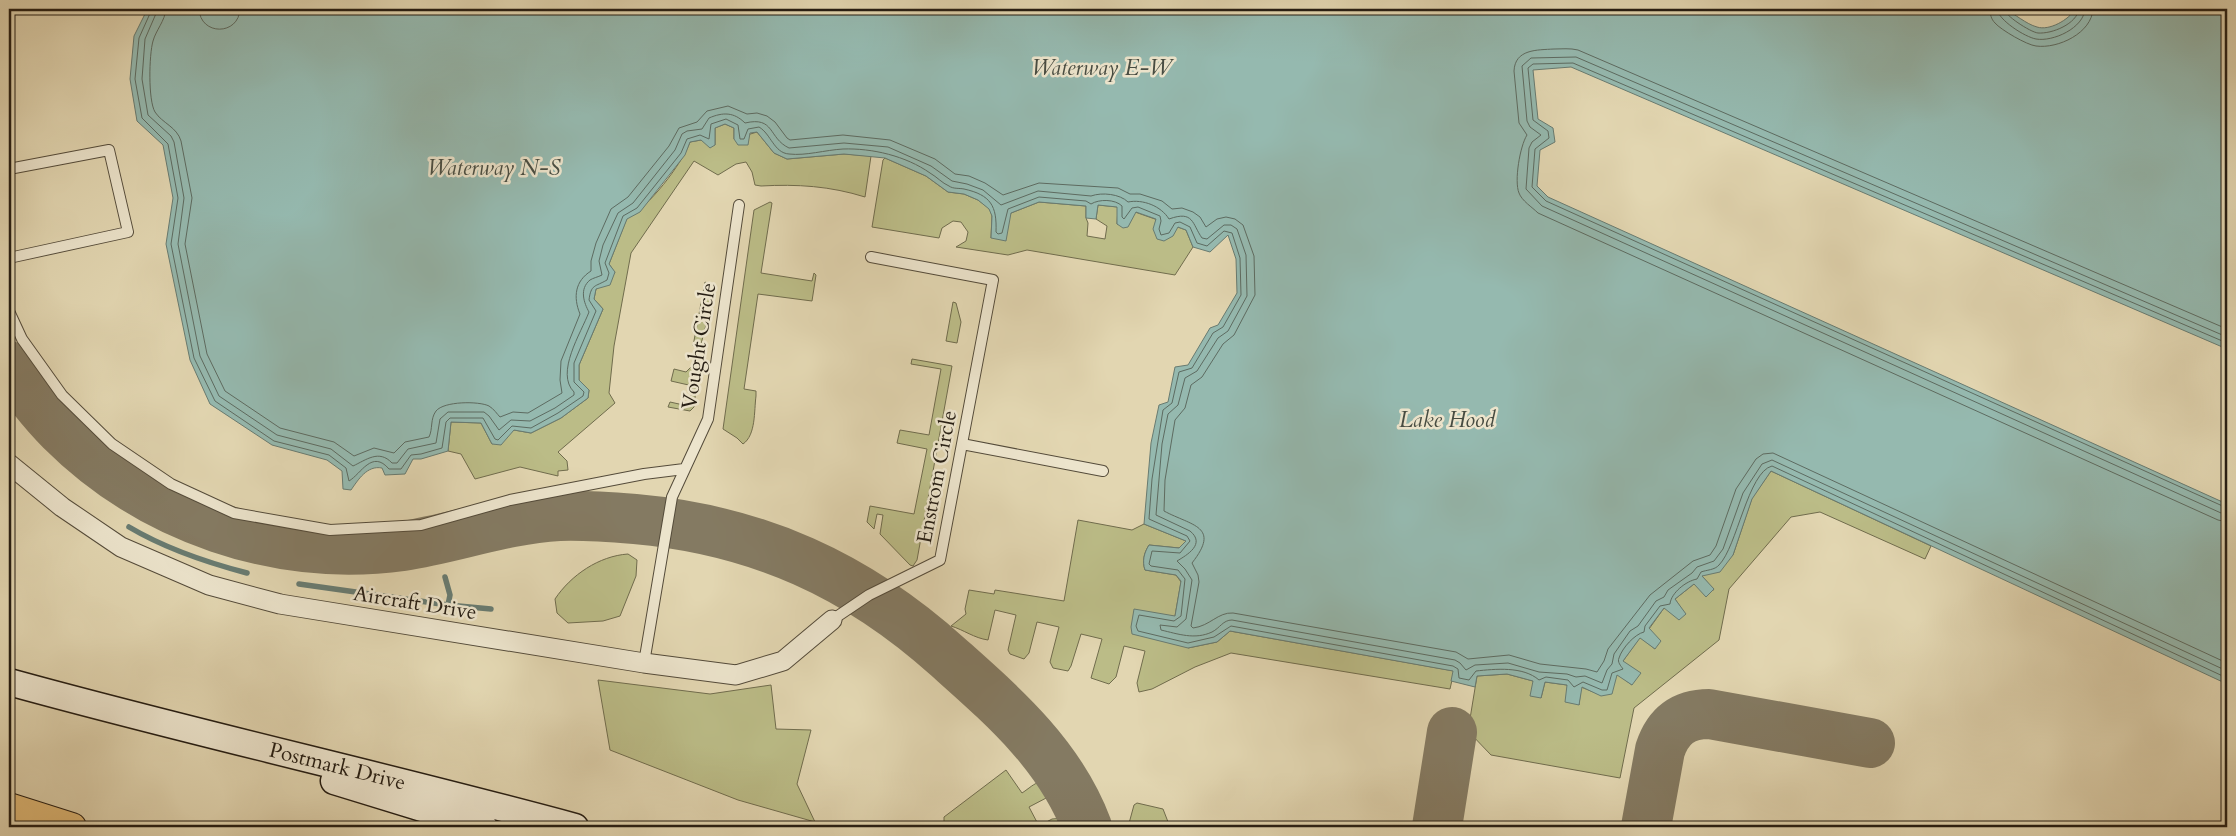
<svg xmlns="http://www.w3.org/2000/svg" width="2236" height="836" font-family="Cardo,serif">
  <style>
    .green { fill: #bbbc87; stroke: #706c4d }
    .water { fill: #95b9af; stroke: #687b71 }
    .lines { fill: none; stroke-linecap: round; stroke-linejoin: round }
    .shore { stroke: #5d6b61; stroke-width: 1 }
    .stream { stroke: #687b71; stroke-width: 5.5 }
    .taxiway { stroke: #847a62; stroke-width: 50 }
    .lane-casing { stroke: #544b3a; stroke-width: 12 }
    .street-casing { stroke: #544b3a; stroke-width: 21 }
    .secondary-casing { stroke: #251d13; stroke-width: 29 }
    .primary-casing { stroke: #251d13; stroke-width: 30 }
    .lane { stroke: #ece4cc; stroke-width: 10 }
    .street { stroke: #ece4cc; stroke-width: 19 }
    .secondary { stroke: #ece4cc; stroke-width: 26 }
    .primary { stroke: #e1bb78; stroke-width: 28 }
    .labels { text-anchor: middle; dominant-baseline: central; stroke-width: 5; stroke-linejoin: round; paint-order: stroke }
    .street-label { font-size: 21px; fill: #251d13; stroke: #ece4cc }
    .water-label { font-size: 22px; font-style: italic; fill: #474c42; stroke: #ece4cc }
  </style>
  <rect width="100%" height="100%" fill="#e2d6b1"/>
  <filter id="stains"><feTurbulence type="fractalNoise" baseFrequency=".004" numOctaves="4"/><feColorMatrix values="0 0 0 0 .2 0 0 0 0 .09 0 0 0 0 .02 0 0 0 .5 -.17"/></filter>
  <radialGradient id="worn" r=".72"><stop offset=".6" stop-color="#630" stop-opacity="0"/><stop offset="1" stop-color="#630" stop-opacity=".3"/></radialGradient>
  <path class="green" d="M 725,124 L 734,128 L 734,139 L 757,132 L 774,153 L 787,159 L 844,154 L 871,156 L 865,197 C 830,186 797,184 761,186 L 755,185 L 752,172 L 746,162 L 736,164 L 718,175 L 694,161 L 631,253 L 614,346 L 609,393 L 615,403 L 558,452 L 567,461 L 568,470 L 558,471 L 558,476 L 520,467 L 475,479 L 461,454 L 448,451 L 451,422 L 481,423 L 492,444 L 514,430 L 531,433 L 561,418 L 588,398 L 589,390 L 579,380 L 579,365 L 603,309 L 594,299 L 596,289 L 615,273 L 609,264 L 627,218 C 648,208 682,164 690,142 L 701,140 L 715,145 L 715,128 Z
    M 885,158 L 926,176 L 948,192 L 964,194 L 978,200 L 990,209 L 992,216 L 991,238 L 1011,213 L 1039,202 L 1086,206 L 1086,218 L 1088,223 L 1087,236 L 1105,239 L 1107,226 L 1096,219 L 1098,205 L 1118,207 L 1117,224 L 1128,226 L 1135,212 L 1186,230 L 1193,247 L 1175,275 L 1027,250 L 1008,255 L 956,247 L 966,241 L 968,232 L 961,222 L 953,221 L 942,228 L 939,238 L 872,227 L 883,160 Z
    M 770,202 L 772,203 L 761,273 L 812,281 L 814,273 L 816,275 L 812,301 L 758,294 L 744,389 L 756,391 L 756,396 C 754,411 756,435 743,444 L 737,438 L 723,429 L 754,210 Z
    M 705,282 L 714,287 L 715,291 L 701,344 L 693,346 Z
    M 953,302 L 956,303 L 961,322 L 957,343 L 946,341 Z
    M 912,359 L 952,366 L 917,560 L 913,566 L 910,565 L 880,534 L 883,515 L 877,514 L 874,529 L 867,522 L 870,506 L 914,514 L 927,449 L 897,443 L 900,430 L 929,435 L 941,369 L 911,364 Z
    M 693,365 L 698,369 L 694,407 L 690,411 L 668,407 L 670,402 L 688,406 L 693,386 L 671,381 L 674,369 L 686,372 Z
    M 1771,471 L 1931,546 L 1925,559 L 1820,512 L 1791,517 L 1729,589 L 1719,640 L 1634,708 L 1620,778 L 1491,755 L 1468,731 L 1477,676 L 1507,674 L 1533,681 L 1541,698 L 1545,682 L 1567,685 L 1579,705 L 1581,687 L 1601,695 L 1617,674 L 1632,685 L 1623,661 L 1640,637 L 1655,649 L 1649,629 L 1664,608 L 1685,614 L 1675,599 L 1694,584 L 1714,590 L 1702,576 L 1733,555 L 1752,498 Z
    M 1078,520 L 1132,530 L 1144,524 L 1186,541 L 1179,548 L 1149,545 C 1144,553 1142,561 1145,570 L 1176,575 L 1181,582 L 1175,616 L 1188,648 L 1217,642 L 1230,631 L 1454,671 L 1450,689 L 1231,653 L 1195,667 L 1152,689 L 1139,692 L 1137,683 L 1145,651 L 1124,646 L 1116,677 L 1109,684 L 1091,678 L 1102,639 L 1081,634 L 1071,666 L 1068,671 L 1053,668 L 1050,662 L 1059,627 L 1037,622 L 1029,653 L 1024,659 L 1010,654 L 1008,650 L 1016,615 L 995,610 L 988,640 C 974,638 964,630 951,626 L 966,614 L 965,609 L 969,590 L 994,594 L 995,590 L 1064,601 Z
    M 628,554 L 637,560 L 636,576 L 620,616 L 603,621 L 568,623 L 557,613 L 555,599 C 571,575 599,556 628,554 Z
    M 598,680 L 710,694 L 771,685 L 776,729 L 811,730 L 797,784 L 815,822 L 738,800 L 610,750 Z
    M 1006,770 L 1022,793 C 1033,786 1042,774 1051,790 L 1050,796 L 1029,807 L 1039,826 L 1052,819 L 1065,818 L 1069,827 L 944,827 L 944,817 Z
    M 1137,803 L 1163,809 L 1170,827 L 1128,827 L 1134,805 Z"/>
  <path class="water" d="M 221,9 L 2005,9 C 2015,14 2026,24 2037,27 C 2049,31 2069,20 2075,9 L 2227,9 L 2227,349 L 1571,67 L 1533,70 L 1538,119 L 1553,128 L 1555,142 L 1540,150 L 1537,186 L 1548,197 L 2227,504 L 2227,684 L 1771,471 L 1752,499 L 1733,555 L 1720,572 L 1702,576 L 1714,589 L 1706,597 L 1694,584 L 1675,599 L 1686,614 L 1679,620 L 1664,608 L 1649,628 L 1661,641 L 1655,649 L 1640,638 L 1623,661 L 1641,673 L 1632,685 L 1617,675 L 1612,694 L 1601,696 L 1582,687 L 1579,705 L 1565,702 L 1567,685 L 1545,682 L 1541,698 L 1530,696 L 1533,681 L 1507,674 L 1477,676 L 1475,687 L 1451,681 L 1453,671 L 1230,631 L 1217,642 L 1188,648 L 1132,634 L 1131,627 L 1134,609 L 1175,616 L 1181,581 L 1176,575 L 1145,570 C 1142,561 1144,553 1149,545 L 1179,548 L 1186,541 L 1144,524 L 1151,443 L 1159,405 L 1168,402 L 1175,367 L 1188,365 L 1210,328 L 1218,325 L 1237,293 L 1236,259 L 1228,235 L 1210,252 L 1193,247 L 1186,230 L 1178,227 L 1173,236 L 1164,241 L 1157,239 L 1153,229 L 1156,219 L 1136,212 L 1128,227 L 1123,228 L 1117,224 L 1117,207 L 1098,205 L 1096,219 L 1086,218 L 1086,206 L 1039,202 L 1011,213 L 1006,241 L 991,238 L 992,216 L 989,209 L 978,200 L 964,194 L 948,192 L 926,176 L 885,158 L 844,154 L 787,159 L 774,153 L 757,132 L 750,133 L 748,145 L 738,145 L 734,139 L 734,128 L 725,124 L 715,128 L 715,145 L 710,148 L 701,140 L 690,142 L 685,155 L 640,212 L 627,219 L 609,264 L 615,272 L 610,285 L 596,289 L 594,299 L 603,309 L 579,365 L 579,380 L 589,390 L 588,398 L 561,418 L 531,433 L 514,430 L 501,445 L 492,444 L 481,423 L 451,422 L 448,451 L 421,459 L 413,459 L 405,474 L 385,475 L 382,468 C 367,465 358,480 351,490 L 343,489 L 342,471 L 327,460 L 272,445 L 210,404 L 190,360 L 166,244 L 173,198 L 163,145 L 137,121 L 130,79 L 134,36 L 147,10 L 221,11 Z"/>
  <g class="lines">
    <path class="shore" d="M 152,9 L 139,38 L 135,79 L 142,118 L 168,144 L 178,198 L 171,244 L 194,358 L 215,401 L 274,441 L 329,455 L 346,468 L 349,481 C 361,474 372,449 389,469 L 401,469 L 411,455 L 421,454 L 442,448 L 446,422 L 450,418 L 483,418 L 495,439 L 498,440 L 512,426 L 531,428 L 558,413 L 583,396 L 584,392 L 574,382 L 574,363 L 596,311 L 589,300 C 591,284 595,287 607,280 L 609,273 L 605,263 L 623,216 L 637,208 L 681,153 L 687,139 L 700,135 L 709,139 L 711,124 L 726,119 L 738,125 L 740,139 L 744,139 L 748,129 L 759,127 C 771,134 774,153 789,154 C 806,156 825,150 843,149 C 872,148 906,156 930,173 C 937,177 942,183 949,186 C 953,189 959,188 964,189 C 991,195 997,206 996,232 L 998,234 L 1002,233 L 1008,209 L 1039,197 L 1086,201 L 1091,204 C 1099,199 1115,199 1122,206 L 1122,217 L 1124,219 L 1132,208 L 1138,207 L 1160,216 L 1161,221 L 1159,229 L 1161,235 L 1169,233 L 1175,223 L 1180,222 L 1190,227 L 1197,243 L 1207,246 L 1224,231 L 1232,233 L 1240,258 L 1241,295 L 1223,327 L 1213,333 L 1192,368 L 1179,372 L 1172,403 L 1163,410 L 1152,479 L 1149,519 L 1187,536 L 1190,541 L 1180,553 L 1152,551 L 1149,564 L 1151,566 L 1178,570 L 1185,579 L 1181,616 L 1174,621 L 1139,615 L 1136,626 L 1138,631 L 1188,643 L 1214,637 L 1231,626 L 1453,666 L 1458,669 L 1459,678 L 1469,680 L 1476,671 C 1495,669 1523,666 1539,680 L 1546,677 L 1568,680 L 1574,687 L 1583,682 L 1602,690 L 1607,690 L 1612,673 L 1623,669 C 1621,666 1617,662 1619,658 C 1622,648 1635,634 1644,632 L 1645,626 L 1660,606 L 1670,604 C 1671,593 1686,581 1697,579 L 1701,572 C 1706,570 1715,570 1719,565 C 1737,547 1748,472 1772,466 L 2227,678
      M 158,9 L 145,39 L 142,79 L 148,115 L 171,136 L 174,142 L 184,198 L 178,244 L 200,356 L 219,396 L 277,435 L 331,449 L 353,466 C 366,460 379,449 392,463 L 397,463 L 408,449 L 436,443 L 440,419 L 448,412 L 484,412 L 489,416 L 499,430 L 511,420 L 530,421 L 555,408 L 574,395 L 574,392 C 555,373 581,333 589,312 C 584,303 579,289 590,280 C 593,278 598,277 602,275 L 599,261 L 603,245 L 618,213 L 633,203 L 675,150 L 682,134 L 687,131 L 702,129 L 709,118 C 723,112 734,112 745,123 C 775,116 768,138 789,148 L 844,143 L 888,147 L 931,166 L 952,181 L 967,184 L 983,190 L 1001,205 L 1038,191 L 1091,196 C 1102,192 1120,194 1128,202 C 1143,199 1161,206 1169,219 C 1194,210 1192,224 1202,238 L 1207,239 L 1224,225 L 1231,225 L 1237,229 L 1246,255 L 1247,296 L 1228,331 L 1218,338 L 1197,371 L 1185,378 L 1178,405 L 1168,414 L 1162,444 L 1156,515 L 1190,531 C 1206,544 1187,555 1177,561 L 1185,569 L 1192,580 L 1186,619 L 1177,627 L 1160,625 L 1161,630 C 1178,634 1195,640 1212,632 C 1220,628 1223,620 1232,620 L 1455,660 L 1460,663 L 1466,670 L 1475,665 L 1508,663 L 1539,672 L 1567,674 L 1576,677 L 1585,676 L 1602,683 L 1607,670 L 1612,664 L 1614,654 L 1630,631 L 1638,626 L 1656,601 L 1664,597 L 1668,590 L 1692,573 L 1697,567 L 1714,561 L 1723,549 L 1743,493 L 1762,464 L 1772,460 L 2227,671
      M 166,9 C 165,21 156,30 153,41 C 149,55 148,100 155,112 C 162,123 177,127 181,141 L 192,198 L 185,244 L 207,354 L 225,391 L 280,428 L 334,442 L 354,456 L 374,448 L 394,453 L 405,442 L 429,437 C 433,429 430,419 436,411 C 444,401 479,401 489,406 C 494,409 497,414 500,417 L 513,412 L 528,413 L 562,393 L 560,380 L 561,361 L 580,314 C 573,297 575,281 591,271 L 591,261 L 596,243 L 611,209 L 628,197 L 669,146 L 679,128 L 697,122 L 707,111 L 728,106 L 747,114 L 757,113 L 767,116 L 775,122 L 787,138 L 790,140 L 843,135 L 890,140 L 935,159 L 955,174 L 969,176 L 985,183 L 1003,195 L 1039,183 L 1118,188 L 1130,194 L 1140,194 L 1162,201 L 1172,209 L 1182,208 L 1193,212 L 1200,217 L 1206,227 L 1217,219 L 1226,217 L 1235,219 L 1243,225 L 1254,256 L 1255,295 L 1234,335 L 1223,344 L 1202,377 L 1191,385 L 1185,408 L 1175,420 L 1165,480 L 1164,511 C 1192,526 1221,526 1192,563 L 1198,575 L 1199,582 L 1191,626 L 1193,628 C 1210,626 1218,612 1233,613 L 1456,652 L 1468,659 L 1509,655 L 1540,664 L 1586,669 L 1597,672 L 1604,661 L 1608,649 L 1650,595 L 1693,561 L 1710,555 L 1716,546 L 1736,489 L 1756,459 L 1763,454 L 1773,453 L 2227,663
      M 199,9 C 200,36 239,36 240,9
      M 1990,9 C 1990,14 1991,19 1995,23 C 2001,30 2027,45 2036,46 C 2058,49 2092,33 2093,9
      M 1997,9 C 1998,20 2025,37 2036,39 C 2053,42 2084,28 2085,9
      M 2004,9 C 2004,15 2030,32 2038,33 C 2052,34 2077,24 2079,9
      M 2227,329 L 1578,50 C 1570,48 1562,49 1554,49 C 1537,50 1515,49 1514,71 L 1519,123 L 1527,135 C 1520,146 1514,181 1519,193 C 1522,201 1532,207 1538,213 L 2218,520 L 2227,522
      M 2227,337 L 1576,57 L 1531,58 L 1522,66 L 1527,121 L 1530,127 L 1541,135 L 1532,142 L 1529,148 L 1526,189 L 1542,206 L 2221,513 L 2227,514
      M 2227,343 L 1573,63 L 1533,64 L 1528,68 L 1533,120 L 1548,131 L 1549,138 L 1535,149 L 1532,187 L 1546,201 L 2227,508"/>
    <path class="stream" d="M 129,527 C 166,549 205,562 247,573
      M 445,577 L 450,595 L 448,605
      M 299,584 L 448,605 L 491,609"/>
    <path class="taxiway" d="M 9,366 C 25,388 41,410 61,430 C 150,519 278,563 403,546 C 455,538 505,519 559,516 C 584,515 610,517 635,519 C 758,530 857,575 948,657 C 1004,707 1060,755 1087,827
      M 1437,827 L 1452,732
      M 1646,827 L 1660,750 C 1668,726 1683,714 1709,714 L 1870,743"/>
    <defs>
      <path id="lane" d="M 9,169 L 109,150 L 128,232 L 9,258
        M 9,311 L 22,339 L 62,395 L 112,444 L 171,484 L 234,513 L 330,530 L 421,525 L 510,500 L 644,474 L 684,469
        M 962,444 L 1103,471
        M 832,620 L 869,595 L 940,560 L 993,280 L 871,257
        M 644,663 L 672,497 L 708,419 L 739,205"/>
      <path id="street" d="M 9,464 L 62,507 L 121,547 L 209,585 L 280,604 L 644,663 L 736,675 L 783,661 L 832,620"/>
      <g id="secondary">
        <path id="s1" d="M 9,682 C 197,734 387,776 575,827"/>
        <path d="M 334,781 L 484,827"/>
      </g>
      <path id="primary" d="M 9,807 L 72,827"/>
    </defs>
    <use href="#lane" class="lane-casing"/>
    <use href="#street" class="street-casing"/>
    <use href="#secondary" class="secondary-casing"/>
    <use href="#primary" class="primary-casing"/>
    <use href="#lane" class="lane"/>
    <use href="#street" class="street"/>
    <use href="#secondary" class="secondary"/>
    <use href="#primary" class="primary"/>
  </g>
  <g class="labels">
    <g class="street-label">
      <text transform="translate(699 346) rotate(-81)">Vought Circle</text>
      <text transform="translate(937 477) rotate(-79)">Enstrom Circle</text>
      <text transform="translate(415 603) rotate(9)">Aircraft Drive</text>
      <text stroke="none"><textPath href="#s1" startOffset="339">Postmark Drive</textPath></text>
    </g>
    <g class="water-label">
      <text x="1102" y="68">Waterway E-W</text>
      <text x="494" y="168">Waterway N-S</text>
      <text x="1447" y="420">Lake Hood</text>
    </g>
  </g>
  <rect width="2236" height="836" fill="none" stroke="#e2d6b1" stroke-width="30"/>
  <rect x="10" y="10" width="2216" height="816" fill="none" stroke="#251d13" stroke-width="2.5"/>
  <rect x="15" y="15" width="2206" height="806" fill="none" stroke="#251d13"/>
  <rect width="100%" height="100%" filter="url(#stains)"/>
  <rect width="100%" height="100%" fill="url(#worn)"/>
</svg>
